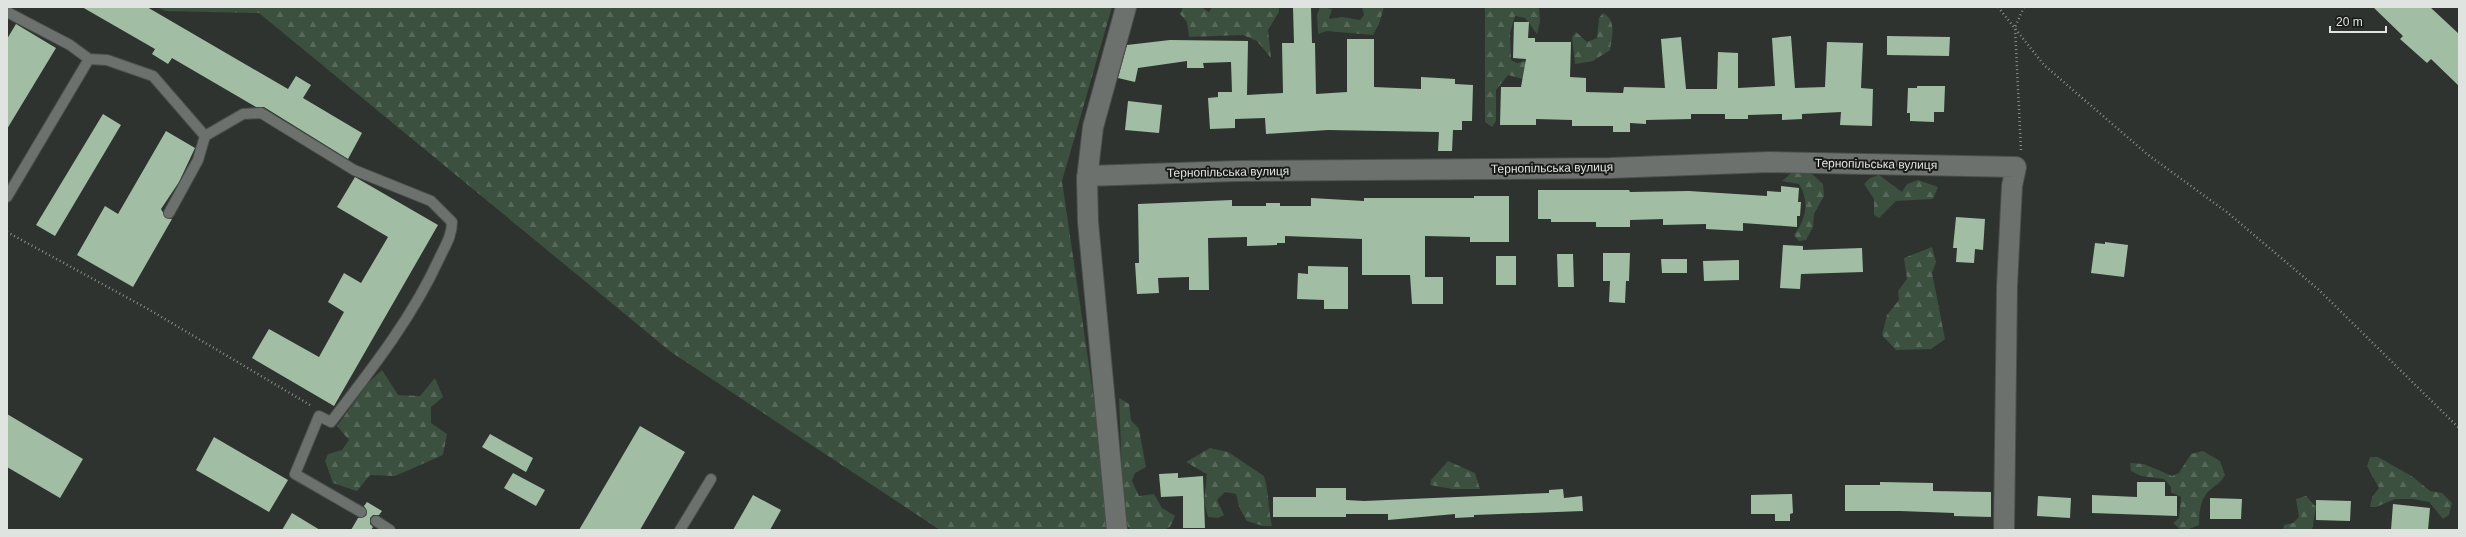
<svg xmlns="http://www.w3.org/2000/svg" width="2466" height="537" font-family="Helvetica,sans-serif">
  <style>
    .forest { fill: url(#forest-firs) }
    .building { fill: #a1bea5 }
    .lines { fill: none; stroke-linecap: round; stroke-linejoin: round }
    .lane-casing { stroke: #4b4f4c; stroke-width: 12 }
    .street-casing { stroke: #4b4f4c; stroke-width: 22 }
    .path { stroke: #8a8e8b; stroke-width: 2.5; stroke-dasharray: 1 3; stroke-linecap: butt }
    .lane { stroke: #6c716d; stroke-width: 10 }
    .street { stroke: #6c716d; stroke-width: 20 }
    .labels { text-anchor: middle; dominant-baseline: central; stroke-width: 4; stroke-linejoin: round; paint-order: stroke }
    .street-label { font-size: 12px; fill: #e0e4e1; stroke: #181a18 }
  </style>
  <defs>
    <pattern id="forest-firs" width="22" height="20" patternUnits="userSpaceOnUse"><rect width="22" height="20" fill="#3b503e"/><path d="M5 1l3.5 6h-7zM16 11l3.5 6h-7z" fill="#57695a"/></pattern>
  </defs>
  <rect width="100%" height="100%" fill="#2e332f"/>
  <path class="forest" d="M 157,7 L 1112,7 L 1062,181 L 1113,530 L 940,530 L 671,352 L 259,13 L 165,11 Z
    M 1183,7 L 1201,7 L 1209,12 L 1212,7 L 1279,7 L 1279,12 L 1268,30 L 1271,58 L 1257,41 L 1243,35 L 1189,37 L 1187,22 L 1180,14 Z
    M 1320,7 L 1332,9 L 1329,19 L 1342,17 L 1360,20 L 1364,15 L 1362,7 L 1384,7 L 1379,24 L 1373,35 L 1327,31 L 1318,34 L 1317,15 Z
    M 1485,7 L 1539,7 L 1540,22 L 1537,34 L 1525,18 L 1515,16 L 1510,33 L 1511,60 L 1517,63 L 1524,61 L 1538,68 L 1527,80 L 1508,75 L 1496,90 L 1496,121 L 1492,127 L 1485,122 Z
    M 1603,13 C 1617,21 1612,36 1610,50 L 1593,61 L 1575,64 L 1572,37 L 1576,32 L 1587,42 L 1597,38 L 1599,18 Z
    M 1797,168 L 1812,174 L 1823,184 L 1824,196 L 1814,214 L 1813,227 L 1806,240 L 1799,241 L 1794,235 C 1806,219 1810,202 1799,184 L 1782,181 Z
    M 1879,175 L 1902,192 L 1907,184 L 1918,180 L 1938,187 L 1933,199 L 1896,201 L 1879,218 L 1874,215 L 1874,199 L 1864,184 L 1870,178 Z
    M 1932,247 L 1936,262 L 1932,273 L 1945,339 L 1931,349 L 1896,350 L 1882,335 L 1887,315 L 1899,300 L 1898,291 L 1907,279 L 1904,258 Z
    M 382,370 L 398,395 L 420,396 L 435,378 L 443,397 L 431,407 L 431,423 L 447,434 L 443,455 L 395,476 L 370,475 L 357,491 L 333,483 L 325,461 L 328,454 L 342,450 L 349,440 L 337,426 L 368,383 Z
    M 1119,398 L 1129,404 L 1131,420 L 1139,429 L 1146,467 L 1135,473 L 1132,481 L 1139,496 L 1154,494 L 1162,508 L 1175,516 L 1170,527 L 1164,530 L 1130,530 L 1120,513 L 1118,492 L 1122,473 Z
    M 1210,448 L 1228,452 L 1264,476 C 1269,492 1268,509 1272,526 L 1263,526 L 1247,521 L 1240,509 L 1236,494 L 1225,492 L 1217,500 L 1224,515 L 1218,518 L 1208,517 L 1204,502 L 1207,474 L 1186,462 Z
    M 2203,451 L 2220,461 L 2225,475 C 2219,485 2216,484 2209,491 C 2200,499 2199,514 2199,525 L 2187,530 L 2181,530 L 2173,523 L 2179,518 L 2181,497 L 2171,492 L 2171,487 L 2164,479 L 2141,476 L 2131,471 L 2130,463 L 2144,464 L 2172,476 L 2179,473 L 2191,454 Z
    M 2370,457 L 2378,457 L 2413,477 L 2430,491 L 2442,493 L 2452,503 L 2449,515 L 2443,519 L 2429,502 L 2413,499 L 2395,499 L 2376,507 L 2370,507 L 2372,497 L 2379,488 L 2367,466 Z
    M 1448,461 L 1475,473 L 1480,489 L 1452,489 L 1430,485 L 1431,480 Z
    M 2306,496 L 2316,507 L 2312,530 L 2283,530 L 2284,525 L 2293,523 L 2299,517 L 2296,499 Z"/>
  <path class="building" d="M 82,7 L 147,7 L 288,89 L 296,76 L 311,85 L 303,98 L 362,133 L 348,159 L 264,107 L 256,107 L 172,58 L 168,64 L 152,54 L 155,49 Z
    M 1293,7 L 1311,7 L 1312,43 L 1315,43 L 1316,94 L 1347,92 L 1347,39 L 1374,39 L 1374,87 L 1421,89 L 1421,77 L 1455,79 L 1455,84 L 1473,85 L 1472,121 L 1462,121 L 1462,130 L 1453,130 L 1452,151 L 1438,151 L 1439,132 L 1328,130 L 1266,134 L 1265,118 L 1235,119 L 1235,128 L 1210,129 L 1208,98 L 1218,97 L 1218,92 L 1232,92 L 1231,62 L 1203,63 L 1204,68 L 1187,68 L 1187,61 L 1138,68 L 1135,82 L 1118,78 L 1127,45 L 1170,40 L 1248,41 L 1247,95 L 1283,93 L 1282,43 L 1294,43 Z
    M 2373,7 L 2430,7 L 2459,34 L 2459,86 L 2431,59 L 2427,63 L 2400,39 L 2403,36 Z
    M 1514,22 L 1529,22 L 1528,38 L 1535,38 L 1535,42 L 1571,42 L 1570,77 L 1586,78 L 1586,92 L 1623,93 L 1624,87 L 1665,88 L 1661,39 L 1681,37 L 1686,89 L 1717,89 L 1718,52 L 1738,53 L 1738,88 L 1775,86 L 1772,38 L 1791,36 L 1795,88 L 1825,87 L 1827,42 L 1863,43 L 1861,88 L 1873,89 L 1872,126 L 1840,125 L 1841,112 L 1802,114 L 1802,119 L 1782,120 L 1782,114 L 1748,115 L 1748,119 L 1725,119 L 1725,114 L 1691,114 L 1691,119 L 1646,120 L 1646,124 L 1630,123 L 1630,132 L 1613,132 L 1613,126 L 1572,126 L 1572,120 L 1536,119 L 1536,125 L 1500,125 L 1501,87 L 1521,87 L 1526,59 L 1513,58 Z
    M 16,24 L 56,48 L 7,129 L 7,39 Z
    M 1887,36 L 1950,37 L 1949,56 L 1887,55 Z
    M 1917,86 L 1945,86 L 1944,112 L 1934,112 L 1934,122 L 1910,121 L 1910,113 L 1907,113 L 1908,88 L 1917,88 Z
    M 1128,101 L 1162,105 L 1159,133 L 1125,130 Z
    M 103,114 L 121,125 L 55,236 L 36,225 Z
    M 166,131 L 195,148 L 179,182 L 161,209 L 166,218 L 172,219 L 133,287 L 77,255 L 105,206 L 118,214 Z
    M 355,177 L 438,225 L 334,406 L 252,358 L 269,329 L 319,357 L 344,312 L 328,302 L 344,273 L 361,283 L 388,237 L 337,207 Z
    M 1781,186 L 1799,188 L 1798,202 L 1801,202 L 1800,216 L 1797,216 L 1797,227 L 1743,223 L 1743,231 L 1706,229 L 1706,224 L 1663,225 L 1663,219 L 1630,220 L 1630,227 L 1596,227 L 1596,222 L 1551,222 L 1551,219 L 1538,219 L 1538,190 L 1629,190 L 1630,192 L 1689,191 L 1767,196 L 1767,191 L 1781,192 Z
    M 1474,196 L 1509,196 L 1509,242 L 1470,242 L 1470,237 L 1425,236 L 1425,277 L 1443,277 L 1443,304 L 1412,304 L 1410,275 L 1362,275 L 1362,239 L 1285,236 L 1285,243 L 1277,243 L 1277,245 L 1247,246 L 1247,237 L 1208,238 L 1209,290 L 1189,290 L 1189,277 L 1158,278 L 1159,293 L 1137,294 L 1135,263 L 1139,263 L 1138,204 L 1232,200 L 1232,206 L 1266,206 L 1266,203 L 1280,203 L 1280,206 L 1311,206 L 1311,198 L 1364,201 L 1364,198 L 1474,198 Z
    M 1956,217 L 1985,219 L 1983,250 L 1975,249 L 1974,263 L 1956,262 L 1957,248 L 1953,248 Z
    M 2105,242 L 2128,245 L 2124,277 L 2091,273 L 2095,243 L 2105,244 Z
    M 1783,245 L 1803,246 L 1803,250 L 1862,248 L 1863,272 L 1801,274 L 1800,289 L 1780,288 Z
    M 1603,253 L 1630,253 L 1629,281 L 1626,281 L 1625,303 L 1609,302 L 1610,281 L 1603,281 Z
    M 1557,254 L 1573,254 L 1574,287 L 1558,287 Z
    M 1496,256 L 1516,256 L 1516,285 L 1496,285 Z
    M 1661,259 L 1687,259 L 1687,273 L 1662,273 Z
    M 1739,260 L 1739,280 L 1704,281 L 1703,261 Z
    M 1308,266 L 1348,267 L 1348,309 L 1324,309 L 1324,300 L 1297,299 L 1298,273 L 1308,274 Z
    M 7,414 L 83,459 L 60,498 L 7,467 Z
    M 640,426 L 685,452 L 640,530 L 579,530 Z
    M 490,434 L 533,458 L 526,472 L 482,447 Z
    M 214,437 L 288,480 L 269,512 L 196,470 Z
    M 513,473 L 545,490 L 536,506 L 504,488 Z
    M 1178,473 L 1178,478 L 1203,476 L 1205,528 L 1183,528 L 1183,496 L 1161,497 L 1159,474 Z
    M 1880,482 L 1933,483 L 1933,491 L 1991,492 L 1991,517 L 1954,516 L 1954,513 L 1900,511 L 1845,511 L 1845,485 L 1880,485 Z
    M 2137,482 L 2165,482 L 2165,496 L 2177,496 L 2177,516 L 2092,513 L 2092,495 L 2137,497 Z
    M 1316,488 L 1346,488 L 1346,500 L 1364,501 L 1549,493 L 1549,490 L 1563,489 L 1564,498 L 1582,496 L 1583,511 L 1474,515 L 1474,517 L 1455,518 L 1455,514 L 1388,520 L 1388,514 L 1346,514 L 1346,517 L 1273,517 L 1273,497 L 1316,497 Z
    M 1792,494 L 1793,513 L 1790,514 L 1790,521 L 1775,521 L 1775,514 L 1751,514 L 1751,495 Z
    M 753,495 L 781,510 L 770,530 L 733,530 Z
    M 2038,496 L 2071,498 L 2070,518 L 2037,516 Z
    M 2210,498 L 2242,499 L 2241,519 L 2210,519 Z
    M 2316,500 L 2351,501 L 2350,521 L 2316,520 Z
    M 367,502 L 382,511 L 379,515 L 373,515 L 370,518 L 370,524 L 373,527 L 371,530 L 351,530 L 358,518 L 366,516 L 367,512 L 364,506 Z
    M 2393,504 L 2430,508 L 2428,530 L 2391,530 Z
    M 292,513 L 320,530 L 282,530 Z"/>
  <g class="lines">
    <defs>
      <path id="lane" d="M 7,12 L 70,45 L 89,59
        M 7,197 L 89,59 L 107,60 L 153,76 L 205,136 L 243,114 L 261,113 L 354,170 L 431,201 L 452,222 C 452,236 445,246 439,259 C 412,318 371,370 331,422 L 319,416 L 295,474 L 361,512
        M 169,213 L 198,160 L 205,136
        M 376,521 L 390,530
        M 680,530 L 711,479"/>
      <path id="street" d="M 1087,176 L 1237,171 L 1610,168 L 1770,162 L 2016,167 L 2012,186 L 2007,286 L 2004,530
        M 1117,530 L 1088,222 L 1087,179 L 1093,127 L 1126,7"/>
    </defs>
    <use href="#lane" class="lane-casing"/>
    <use href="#street" class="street-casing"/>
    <path class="path" d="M 1998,7 L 2044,65 L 2147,154 L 2228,213 L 2319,290 L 2459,428
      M 2021,150 L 2015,27 L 2024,7
      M 7,232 L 148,309 L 310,405"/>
    <use href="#lane" class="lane"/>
    <use href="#street" class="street"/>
  </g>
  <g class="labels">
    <g class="street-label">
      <text transform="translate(1876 164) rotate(1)">Тернопільська вулиця</text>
      <text transform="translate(1552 168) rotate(-1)">Тернопільська вулиця</text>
      <text transform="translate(1228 172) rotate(-1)">Тернопільська вулиця</text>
    </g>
  </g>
  <rect width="2466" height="537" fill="none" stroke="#e0e4e1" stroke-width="16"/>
  <path d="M2330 26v6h56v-6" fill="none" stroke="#e0e4e1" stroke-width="2"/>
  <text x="2336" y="26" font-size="12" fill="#e0e4e1" stroke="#181a18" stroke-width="3" paint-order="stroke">20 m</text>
</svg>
